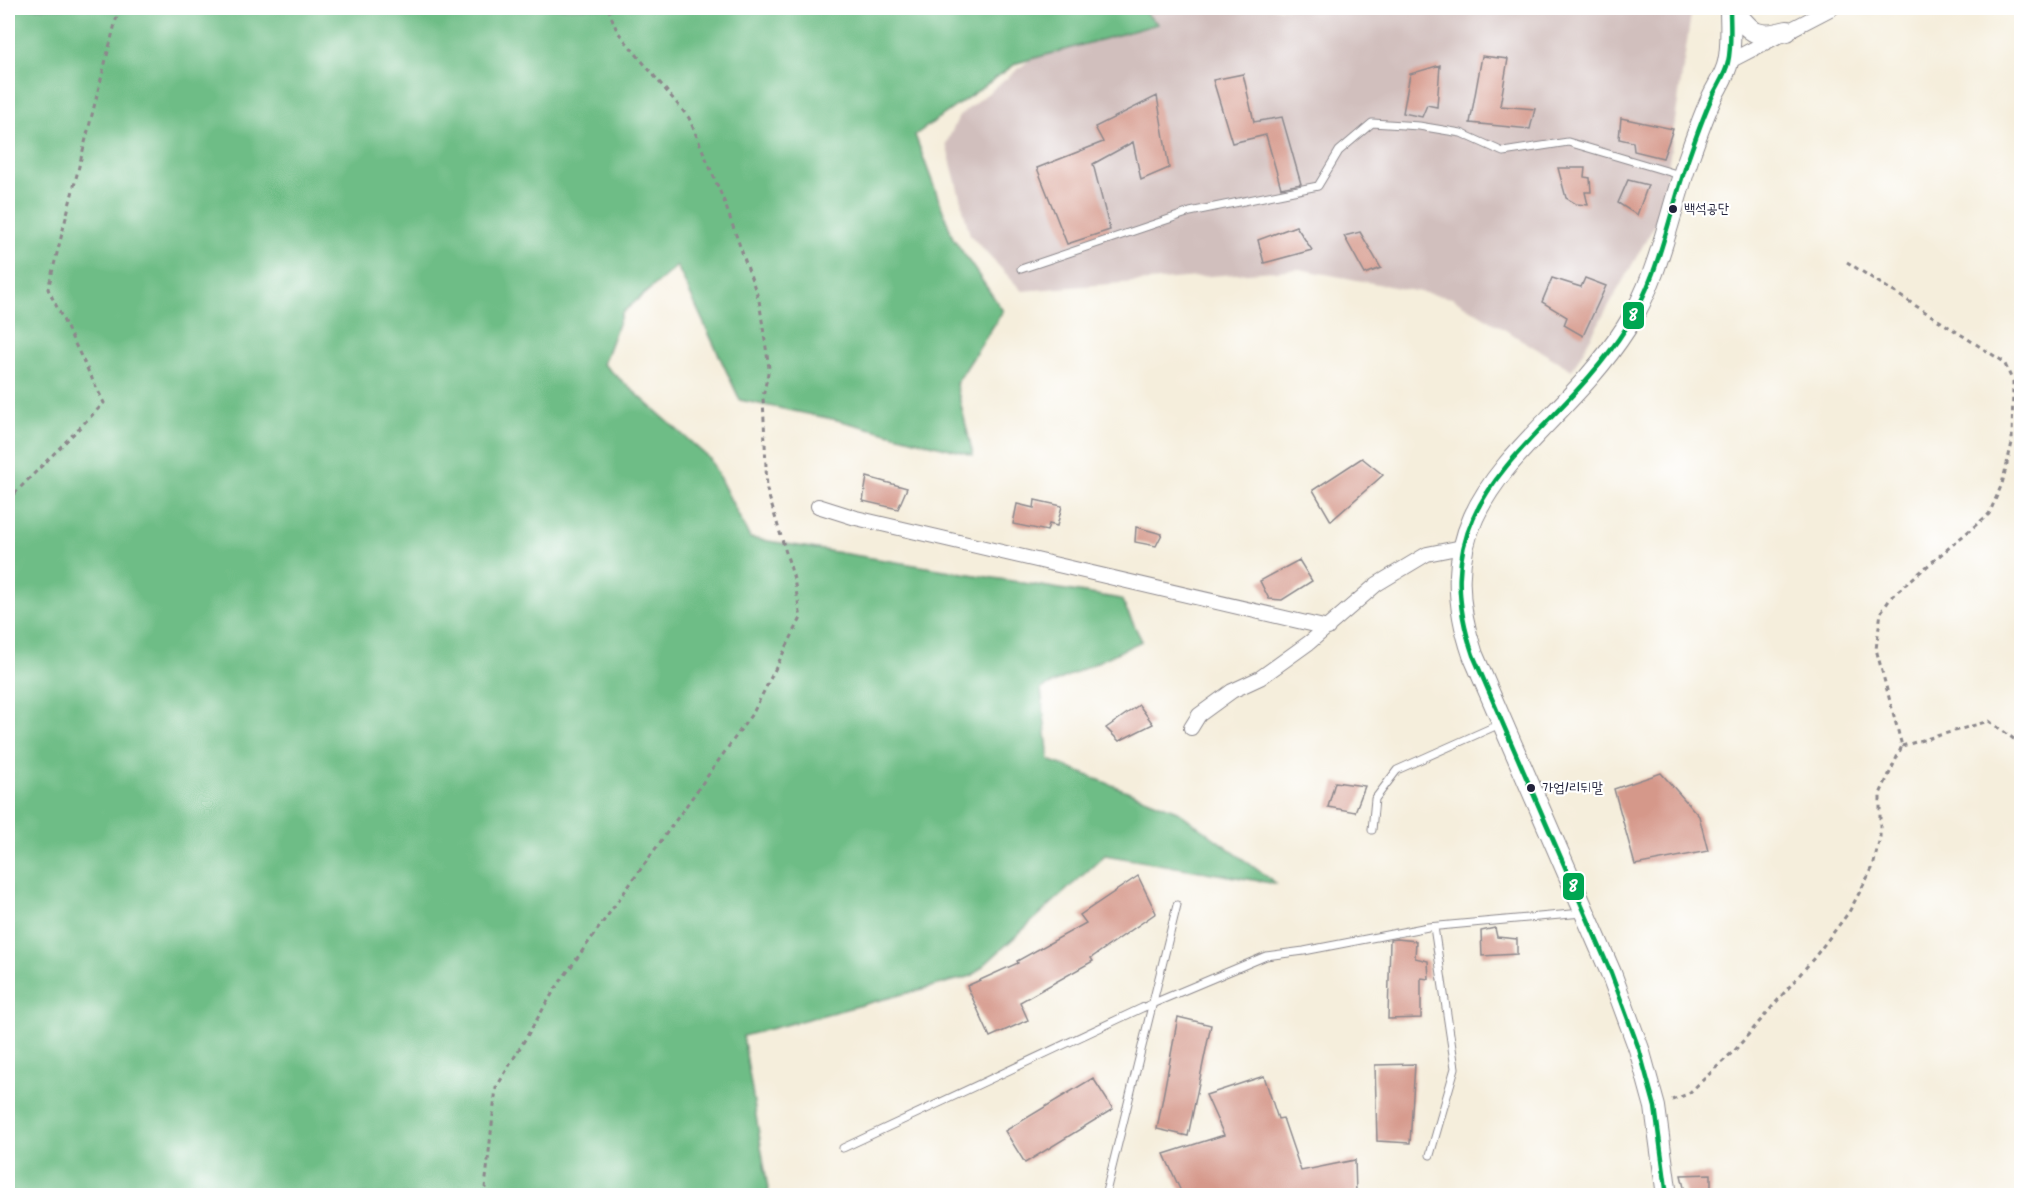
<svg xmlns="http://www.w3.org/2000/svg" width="2029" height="1203" font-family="Kalam,'Poor Story',sans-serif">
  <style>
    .industrial { fill: #d1bfbd }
    .forest { fill: #6ebd86; stroke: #487060; stroke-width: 1.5 }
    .building { fill: #d5988a }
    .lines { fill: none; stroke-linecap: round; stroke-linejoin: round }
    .lane-casing { stroke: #8c888c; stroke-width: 9 }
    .street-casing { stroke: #8c888c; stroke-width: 16 }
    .secondary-casing { stroke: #8c888c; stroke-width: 22 }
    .path { stroke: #8c888c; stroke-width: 3; stroke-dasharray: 4.5 4.5; stroke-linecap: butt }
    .lane { stroke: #fff; stroke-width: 7 }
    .street { stroke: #fff; stroke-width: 14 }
    .secondary { stroke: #fff; stroke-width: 20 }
    .bus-1-casing { stroke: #fff; stroke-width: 9 }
    .bus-1 { stroke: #00a651; stroke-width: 4.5 }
    .bus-dot { fill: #22223b; stroke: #fff; stroke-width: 2 }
    .labels { text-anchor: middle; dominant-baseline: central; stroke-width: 4.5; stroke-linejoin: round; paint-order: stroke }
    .bus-label { font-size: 14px; fill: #22223b; stroke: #fff; text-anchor: start }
    .line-badge { stroke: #fff; stroke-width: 2 }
    .badge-label { font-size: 16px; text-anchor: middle; font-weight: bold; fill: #fff }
  </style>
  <rect width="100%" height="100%" fill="#fff"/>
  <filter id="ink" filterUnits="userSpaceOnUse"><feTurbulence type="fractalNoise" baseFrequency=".0167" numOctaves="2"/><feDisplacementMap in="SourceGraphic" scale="12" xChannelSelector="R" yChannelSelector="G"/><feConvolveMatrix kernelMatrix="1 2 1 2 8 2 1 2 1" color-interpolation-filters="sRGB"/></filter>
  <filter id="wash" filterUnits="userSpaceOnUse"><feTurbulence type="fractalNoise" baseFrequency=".008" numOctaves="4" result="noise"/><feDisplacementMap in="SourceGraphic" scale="24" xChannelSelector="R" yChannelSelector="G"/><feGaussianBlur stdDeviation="1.35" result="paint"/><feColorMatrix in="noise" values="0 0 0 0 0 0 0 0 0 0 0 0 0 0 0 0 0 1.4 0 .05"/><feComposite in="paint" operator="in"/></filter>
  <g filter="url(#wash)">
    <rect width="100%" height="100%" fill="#f5eedc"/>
    <path class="industrial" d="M 1134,8 L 1692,8 L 1661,214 L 1572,370 L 1452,298 L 1299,269 L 1022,291 L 970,235 L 946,144 L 959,116 L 1069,29 Z"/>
    <path class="forest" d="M 8,8 L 1131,8 L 1144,12 L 1158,24 L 1017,63 L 915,135 L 953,238 L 1003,311 L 956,384 L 973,455 L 837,420 L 740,400 L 677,266 L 622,313 L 603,364 L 710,459 L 750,538 L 1121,599 L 1142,641 L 1041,689 L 1049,760 L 1177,811 L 1277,884 L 1105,855 L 972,976 L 743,1036 L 769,1195 L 8,1195 Z"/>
    <g id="blocks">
      <path class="building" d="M 1482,56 L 1508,59 L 1500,106 L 1535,109 L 1530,129 L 1470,123 Z
        M 1440,65 L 1437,107 L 1427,105 L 1422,117 L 1403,113 L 1410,74 Z
        M 1243,74 L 1254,122 L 1282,117 L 1301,184 L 1281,188 L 1266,135 L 1232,143 L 1213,80 Z
        M 1157,96 L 1169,168 L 1141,180 L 1133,142 L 1093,164 L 1110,230 L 1067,244 L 1037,168 L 1103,142 L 1095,127 Z
        M 1621,118 L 1673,129 L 1663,158 L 1634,151 L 1633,142 L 1619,139 Z
        M 1558,168 L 1585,168 L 1584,177 L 1590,178 L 1591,192 L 1585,192 L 1588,205 L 1576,204 L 1566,198 Z
        M 1628,180 L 1648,185 L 1637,215 L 1618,203 Z
        M 1296,226 L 1312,250 L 1264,263 L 1258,240 Z
        M 1360,232 L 1381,268 L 1365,274 L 1344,236 Z
        M 1552,278 L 1581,287 L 1585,278 L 1606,286 L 1583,336 L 1564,325 L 1567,317 L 1542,302 Z
        M 1362,458 L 1383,475 L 1331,521 L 1313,490 Z
        M 867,477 L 907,488 L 898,509 L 863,501 Z
        M 1035,500 L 1062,506 L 1057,526 L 1049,524 L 1047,531 L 1013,524 L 1017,504 L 1034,508 Z
        M 1136,527 L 1162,534 L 1156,546 L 1135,542 Z
        M 1299,560 L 1312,581 L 1282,600 L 1269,599 L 1260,581 Z
        M 1139,705 L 1153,724 L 1119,741 L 1106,728 Z
        M 1661,773 L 1699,816 L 1708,851 L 1635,865 L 1614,789 Z
        M 1335,782 L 1365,786 L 1355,812 L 1328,807 Z
        M 1138,876 L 1156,913 L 1091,958 L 1093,961 L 1020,1002 L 1028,1020 L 990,1037 L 967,986 L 1018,963 L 1017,961 L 1086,923 L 1080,915 Z
        M 1495,928 L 1497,937 L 1517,939 L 1517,954 L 1482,956 L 1481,931 Z
        M 1397,939 L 1416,941 L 1415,958 L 1428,961 L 1429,979 L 1421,978 L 1421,1018 L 1388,1019 L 1390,940 Z
        M 1178,1017 L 1211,1025 L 1188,1136 L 1157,1129 Z
        M 1415,1064 L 1410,1143 L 1377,1141 L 1375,1065 Z
        M 1264,1076 L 1278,1119 L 1283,1118 L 1301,1171 L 1355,1160 L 1356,1194 L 1183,1196 L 1164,1154 L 1224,1135 L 1206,1095 Z
        M 1093,1078 L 1113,1109 L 1025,1163 L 1005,1131 Z
        M 1711,1174 L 1711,1196 L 1686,1196 L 1681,1175 Z"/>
    </g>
  </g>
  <g filter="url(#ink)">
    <use href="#blocks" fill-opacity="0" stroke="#8c888c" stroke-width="1.5"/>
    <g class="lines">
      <defs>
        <path id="lane" d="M 1021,269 L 1190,212 L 1318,186 L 1339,151 L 1372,123 L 1419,126 L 1461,133 L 1503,152 L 1568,142 L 1680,175
          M 1372,830 L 1375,799 L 1397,770 L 1500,724
          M 843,1148 L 1142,1008 L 1266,956 L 1304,951 L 1428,927 L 1582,913
          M 1430,1155 L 1455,1068 L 1434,927
          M 1105,1196 L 1177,905"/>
        <path id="street" d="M 1728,62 L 1832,8
          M 818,506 L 856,518 L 1328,628
          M 1191,728 L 1199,715 L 1232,691 L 1260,678 L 1310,642 L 1377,584 L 1427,554 L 1462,547"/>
        <path id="secondary" d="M 1732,8 C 1751,32 1755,40 1787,31
          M 1667,1196 L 1655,1107 L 1639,1049 L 1611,973 L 1473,655 C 1417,490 1551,446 1626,328 C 1660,276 1669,212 1690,154 C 1697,134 1704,114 1713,95 C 1718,85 1726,73 1728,62 C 1732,45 1730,24 1730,8"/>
      </defs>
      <use href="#lane" class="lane-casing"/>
      <use href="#street" class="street-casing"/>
      <use href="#secondary" class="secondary-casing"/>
      <path class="path" d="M 8,500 L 104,403 L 48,289 L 119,8
        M 1902,746 L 1989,721 L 2022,745
        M 1672,1100 L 1688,1094 L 1736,1049 L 1814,958 L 1849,912 L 1873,867 L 1880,837 L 1880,794 L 1902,746 L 1876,649 L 1881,612 L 1893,595 L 1989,514 L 2002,484 L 2012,443 L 2013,382 L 2004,362 L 1847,262
        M 480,1196 L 485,1188 L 496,1088 L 555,989 L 754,711 L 801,618 L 794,579 L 767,490 L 763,397 L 769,368 L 759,300 L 724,201 L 689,118 L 617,31 L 608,8"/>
      <use href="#lane" class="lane"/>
      <use href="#street" class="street"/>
      <use href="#secondary" class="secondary"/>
      <defs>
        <path id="bus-1" d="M 1667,1196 L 1655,1107 L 1639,1049 L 1611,973 L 1473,655 C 1417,490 1551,446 1626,328 C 1660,276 1669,212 1690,154 C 1697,134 1704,114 1713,95 C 1718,85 1726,73 1728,62 C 1732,45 1730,24 1730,8"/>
      </defs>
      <use href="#bus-1" class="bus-1-casing"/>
      <use href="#bus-1" class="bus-1"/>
    </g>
  </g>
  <g class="bus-dot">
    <circle cx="1673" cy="209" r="5"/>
    <circle cx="1531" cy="788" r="5"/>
  </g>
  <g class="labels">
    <g class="bus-label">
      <text x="1684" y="209">백석공단</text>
      <text x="1542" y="788">가업1리뒤말</text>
    </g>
  </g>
  <g class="line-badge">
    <rect x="1622" y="301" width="23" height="29" rx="6" fill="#00a651"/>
    <rect x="1562" y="872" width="23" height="29" rx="6" fill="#00a651"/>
  </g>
  <g class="badge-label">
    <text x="1633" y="321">8</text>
    <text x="1573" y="892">8</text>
  </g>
  <rect width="2029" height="1203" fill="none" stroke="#fff" stroke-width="30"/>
</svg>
